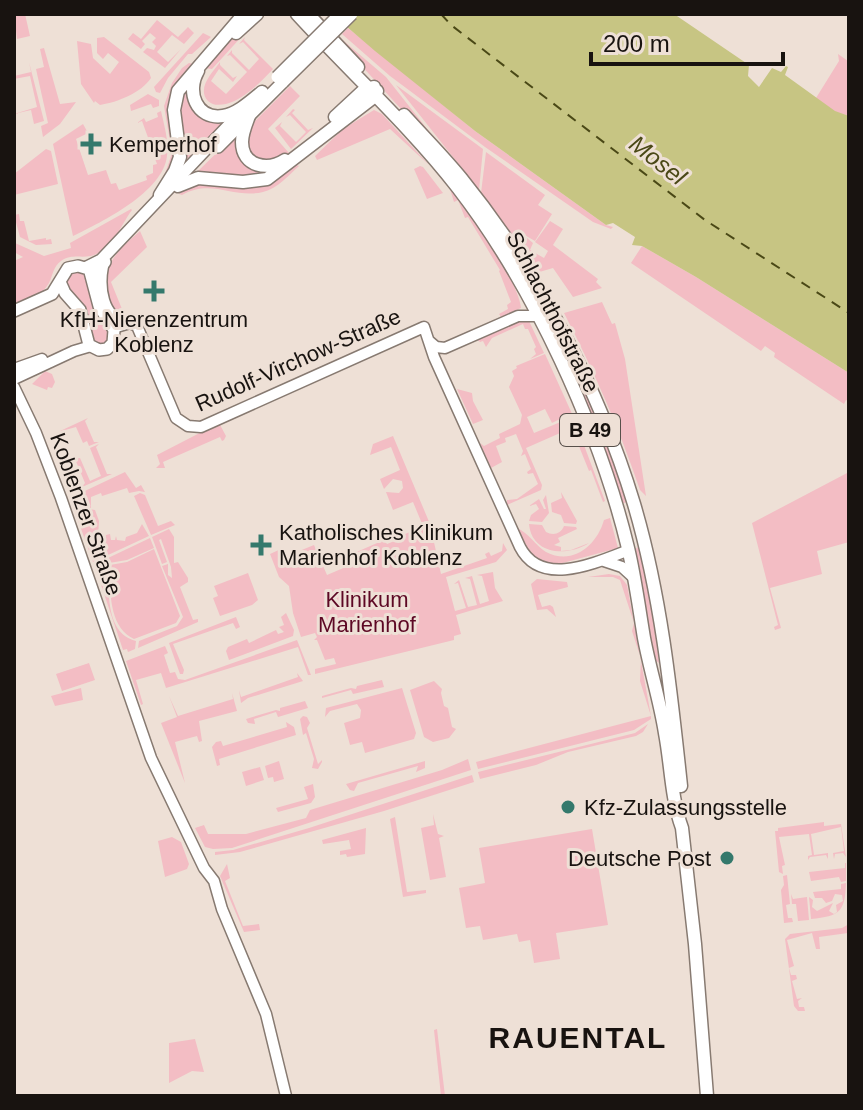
<svg xmlns="http://www.w3.org/2000/svg" width="863" height="1110" font-family="Arial,sans-serif">
  <style>
    .green { fill: #f3bdc4 }
    .water { fill: #c7c583 }
    .lines { fill: none; stroke-linecap: round; stroke-linejoin: round }
    .ferry { stroke: #4a4816; stroke-width: 2; stroke-dasharray: 10 8; stroke-linecap: butt }
    .tertiary-casing { stroke: #877a71; stroke-width: 13 }
    .secondary-casing { stroke: #877a71; stroke-width: 14 }
    .primary-casing { stroke: #877a71; stroke-width: 15 }
    .tertiary { stroke: #fff; stroke-width: 10 }
    .secondary { stroke: #fff; stroke-width: 11 }
    .primary { stroke: #fff; stroke-width: 12 }
    .secondary-bridge-casing { stroke: #877a71; stroke-width: 14; stroke-linecap: butt }
    .secondary-bridge { stroke: #fff; stroke-width: 11 }
    .poi-dot { fill: #34796c; stroke: #eee0d6; stroke-width: 3 }
    .labels { text-anchor: middle; dominant-baseline: central; stroke-width: 6; stroke-linejoin: round; paint-order: stroke }
    .shield { fill: #eee0d6; stroke: #58504b; stroke-width: 2 }
    .shield-label { font-size: 20px; font-weight: bold; fill: #181310 }
    .poi-label { font-size: 22px; fill: #181310; stroke: #eee0d6; text-anchor: start }
    .street-label { font-size: 22px; fill: #181310; stroke: #eee0d6 }
    .park-label { font-size: 22px; fill: #5d0824; stroke: #eee0d6 }
    .water-label { font-size: 24px; font-style: italic; fill: #4a4816; stroke: #eee0d6 }
    .district-label { font-size: 30px; font-weight: bold; letter-spacing: 2px; fill: #181310; stroke: #eee0d6 }
  </style>
  <rect width="100%" height="100%" fill="#eee0d6"/>
  <path class="green" d="M 14,14 L 25,14 L 30,36 L 17,39 Z
    M 157,20 L 178,37 L 188,27 L 194,33 L 184,44 L 172,35 L 157,52 L 168,62 L 181,49 L 165,68 L 143,52 L 147,48 L 154,50 L 156,46 L 152,42 L 156,38 L 150,33 L 142,41 L 145,44 L 141,49 L 128,39 L 133,33 L 141,39 Z
    M 348,28 L 475,131 L 606,225 L 613,227 L 611,229 L 593,222 L 485,147 L 390,76 L 342,34 Z
    M 203,33 L 211,37 L 192,54 L 188,54 L 168,78 L 160,93 L 156,92 L 154,87 Z
    M 241,33 L 244,34 L 212,69 L 204,68 L 224,45 Z
    M 104,37 L 149,72 L 151,78 C 141,93 118,102 100,105 L 95,101 L 94,103 L 81,84 L 77,41 L 91,44 L 93,58 L 110,74 L 119,62 L 108,53 L 103,59 L 97,53 L 97,38 Z
    M 245,37 L 244,40 L 273,69 C 261,82 244,99 226,104 C 220,105 213,106 208,101 C 196,88 213,72 220,62 L 220,65 L 233,78 L 237,76 L 233,82 L 219,69 L 211,81 L 226,94 L 247,72 L 230,55 L 227,56 L 232,50 L 232,53 L 249,70 L 259,59 L 243,42 L 239,44 Z
    M 339,37 L 386,77 L 477,192 L 337,39 Z
    M 44,48 L 60,104 L 76,102 L 60,124 L 43,137 L 41,126 L 48,123 L 36,69 L 44,67 L 40,49 Z
    M 838,54 L 848,61 L 849,67 L 849,116 L 835,112 L 816,98 L 839,61 Z
    M 29,62 L 44,121 L 34,124 L 31,110 L 14,114 L 37,107 L 30,76 L 14,79 L 14,76 L 31,72 Z
    M 189,63 L 193,64 L 177,87 L 176,160 L 163,180 L 172,153 L 164,106 L 172,83 L 182,68 Z
    M 190,78 L 189,98 L 227,119 L 181,165 L 178,101 Z
    M 396,85 L 483,149 L 479,190 Z
    M 290,86 L 300,96 L 268,129 L 289,153 L 269,165 L 249,155 L 245,138 L 252,124 Z
    M 148,94 L 159,100 L 159,106 L 153,108 L 151,104 L 131,111 L 130,105 Z
    M 293,109 L 295,110 L 292,113 L 308,130 L 313,128 L 291,149 L 275,128 L 282,122 L 280,126 L 296,142 L 306,132 L 290,115 L 286,117 Z
    M 374,110 L 382,114 L 429,165 L 390,129 L 317,160 L 315,156 L 343,129 Z
    M 161,111 C 164,125 169,141 167,156 C 163,192 102,222 73,236 L 53,144 L 83,124 L 88,133 L 76,139 L 88,175 L 106,170 L 111,184 L 116,183 L 119,190 L 147,180 L 146,176 L 153,173 L 153,165 L 157,164 L 151,148 L 146,149 L 145,145 L 150,143 L 142,121 L 137,123 L 144,118 L 146,122 L 158,117 L 157,113 Z
    M 239,131 L 239,148 L 273,170 L 258,179 L 195,174 Z
    M 46,149 L 51,151 L 58,184 L 14,195 L 14,174 Z
    M 486,152 L 545,195 L 538,205 L 552,214 L 535,241 L 521,233 L 533,243 L 530,250 L 544,258 L 548,251 L 535,242 L 550,221 L 563,229 L 553,245 L 598,279 L 596,282 L 602,288 L 573,297 L 553,268 L 536,273 L 481,193 Z
    M 294,164 L 299,166 C 288,176 278,188 263,192 C 234,199 211,178 182,195 L 179,194 L 196,182 L 239,185 Z
    M 420,166 L 423,167 L 443,193 L 427,199 L 414,169 Z
    M 450,189 C 469,214 518,279 521,308 L 501,317 L 499,314 L 508,309 L 507,305 L 511,302 L 499,271 L 500,270 L 468,217 L 465,218 L 458,200 L 454,202 Z
    M 131,209 L 132,210 C 120,226 113,250 91,256 C 80,258 71,254 61,261 C 53,267 53,275 49,283 C 42,296 26,302 14,308 L 14,261 L 23,257 L 14,252 L 14,232 L 15,243 L 44,256 L 71,248 L 70,243 Z
    M 19,214 L 20,221 L 24,221 L 29,241 L 46,238 L 46,240 L 51,239 L 52,244 L 36,245 L 20,237 L 14,215 Z
    M 140,231 L 147,247 L 111,282 L 126,319 L 114,313 C 98,273 108,258 140,231 Z
    M 642,246 L 696,277 L 849,373 L 849,401 L 846,400 L 844,404 L 774,357 L 775,353 L 765,346 L 761,351 L 631,263 Z
    M 71,270 L 85,272 L 112,337 L 105,347 L 93,344 L 66,289 L 65,277 Z
    M 602,302 L 612,324 L 615,323 L 625,359 L 646,496 L 640,490 C 619,428 594,371 564,313 Z
    M 515,321 L 529,321 L 544,353 L 530,359 L 536,354 L 534,349 L 536,347 L 528,329 L 525,329 L 523,324 L 492,338 L 486,347 L 483,341 L 480,342 L 475,338 Z
    M 561,349 L 566,352 L 608,438 L 629,498 L 625,503 L 620,502 Z
    M 545,354 L 573,416 L 605,501 L 603,502 L 591,470 L 589,471 L 572,429 L 569,429 L 564,417 L 552,423 L 545,409 L 527,417 L 534,433 L 563,421 L 567,430 L 526,448 L 542,485 L 541,490 L 507,505 L 507,500 L 517,499 L 538,484 L 533,473 L 528,474 L 527,472 L 531,469 L 525,454 L 521,456 L 523,451 L 516,434 L 505,438 L 506,442 L 496,446 L 502,462 L 491,468 L 480,443 L 484,446 L 500,438 L 499,434 L 520,424 L 522,415 L 509,387 L 514,376 L 512,371 L 517,368 L 516,366 Z
    M 45,371 L 52,374 L 55,382 L 52,388 L 48,387 L 47,390 L 32,384 Z
    M 457,389 L 472,393 L 473,401 L 483,420 L 473,424 Z
    M 88,418 L 85,421 L 94,442 L 99,442 L 89,446 L 87,441 L 83,443 L 76,427 L 58,432 Z
    M 219,423 L 226,436 L 224,440 L 222,441 L 220,437 L 163,462 L 165,468 L 156,468 L 160,464 L 157,455 Z
    M 393,436 L 430,524 L 441,574 L 487,558 L 485,554 L 489,552 L 491,556 L 502,551 L 503,543 L 507,550 L 496,562 L 446,577 L 455,611 L 466,608 L 458,583 L 454,584 L 459,580 L 468,607 L 477,605 L 470,579 L 465,578 L 472,576 L 480,604 L 489,601 L 482,576 L 477,575 L 493,572 L 495,588 L 503,601 L 456,615 L 461,634 L 454,636 L 454,640 L 315,674 L 315,669 L 336,664 L 334,658 L 325,660 L 317,640 L 314,640 L 317,637 L 315,633 L 301,637 L 293,613 L 289,586 L 279,577 L 270,554 L 283,548 L 287,556 L 314,545 L 327,575 L 355,563 L 352,554 L 384,540 L 387,544 L 397,540 L 395,536 L 402,533 L 403,535 L 423,526 L 413,502 L 393,510 L 386,492 L 399,493 L 403,488 L 402,481 L 393,479 L 384,489 L 380,479 L 400,470 L 391,447 L 370,455 L 373,444 Z
    M 99,444 L 96,447 L 107,474 L 112,474 L 82,487 L 85,483 L 75,459 L 68,462 L 67,458 L 70,460 L 80,458 L 90,481 L 101,476 L 90,448 Z
    M 125,472 L 136,488 L 141,485 L 145,492 L 139,491 L 129,493 L 127,488 L 102,496 L 101,493 L 91,497 L 91,508 L 77,507 L 95,510 L 99,521 L 98,536 L 101,539 L 105,540 L 106,535 L 110,534 L 111,540 L 115,540 L 116,536 L 117,540 L 125,541 L 126,537 L 137,533 L 142,524 L 149,536 L 93,562 L 70,498 Z
    M 849,472 L 849,542 L 817,551 L 822,574 L 770,588 L 781,628 L 775,630 L 774,627 L 778,625 L 752,523 Z
    M 561,492 L 577,521 L 576,524 L 564,523 L 561,515 L 552,512 L 551,503 L 562,498 Z
    M 140,493 L 145,495 L 158,526 L 171,521 L 175,525 L 151,535 L 134,496 Z
    M 546,495 L 549,513 L 542,522 L 529,521 L 531,515 L 539,509 L 536,504 L 529,506 L 539,499 L 544,509 L 546,509 L 543,500 Z
    M 610,518 L 618,548 L 559,564 C 533,563 526,549 517,528 C 529,533 535,545 546,552 C 573,566 597,545 604,520 Z
    M 529,524 L 542,525 L 546,532 C 553,536 561,534 564,526 L 576,527 L 577,529 L 558,538 L 560,542 L 554,545 L 561,547 L 561,551 L 571,550 L 589,543 C 567,557 532,555 529,524 Z
    M 169,529 L 174,537 L 174,563 L 178,562 L 188,578 L 188,582 L 180,587 L 193,620 L 198,619 L 198,622 L 138,648 L 139,641 L 177,626 L 183,617 L 162,566 L 168,564 L 168,575 L 172,578 L 171,567 L 161,539 L 159,540 L 167,562 L 162,564 L 152,537 Z
    M 150,538 L 154,548 L 127,560 L 109,563 L 108,558 Z
    M 642,544 L 652,601 L 659,663 L 654,659 L 633,551 Z
    M 154,549 L 180,616 L 176,623 L 134,639 C 108,627 110,589 110,565 L 127,562 Z
    M 106,559 C 111,584 102,632 136,641 L 135,649 L 128,652 L 127,649 L 123,650 L 94,564 Z
    M 248,573 L 258,600 L 252,605 L 220,616 L 213,598 L 218,596 L 214,586 Z
    M 609,574 L 620,576 L 627,585 L 651,716 L 651,719 L 634,730 L 478,769 L 476,762 L 651,716 L 640,681 L 641,659 L 632,631 L 634,623 L 620,580 L 613,577 L 588,577 Z
    M 537,579 L 567,582 L 568,587 L 538,595 L 542,607 L 550,605 L 553,607 L 556,617 L 547,609 L 537,610 L 531,584 Z
    M 286,613 L 294,630 L 293,636 L 229,660 L 226,651 L 228,647 L 247,639 L 249,643 L 276,630 L 278,634 L 284,632 L 279,627 L 284,625 L 281,617 Z
    M 236,617 L 240,627 L 236,629 L 233,623 L 173,644 L 184,670 L 183,674 L 180,674 L 169,643 Z
    M 297,640 L 311,675 L 308,675 L 298,647 L 166,688 L 161,673 L 136,680 L 143,704 L 141,705 L 126,661 L 165,646 L 168,653 L 164,655 L 170,673 L 175,672 L 178,679 L 185,680 Z
    M 89,663 L 95,680 L 62,691 L 56,674 Z
    M 297,673 L 303,681 L 248,698 L 241,703 L 239,690 L 241,697 L 298,677 Z
    M 382,680 L 384,687 L 353,694 L 351,690 L 322,698 L 322,696 L 351,688 L 356,689 L 357,686 Z
    M 434,681 L 442,689 L 441,693 L 444,706 L 448,708 L 452,727 L 456,729 L 449,738 L 433,742 L 424,737 L 410,690 Z
    M 81,688 L 83,700 L 55,706 L 51,696 Z
    M 402,688 L 416,733 L 414,739 L 365,753 L 362,742 L 350,745 L 344,723 L 360,718 L 361,710 L 357,704 L 330,711 L 325,717 L 326,708 Z
    M 232,693 L 237,711 L 199,721 L 202,741 L 199,742 L 197,736 L 175,742 L 185,783 L 161,723 L 177,717 L 169,696 L 178,716 L 233,699 Z
    M 305,701 L 308,708 L 278,717 L 276,712 L 254,719 L 255,724 L 248,723 L 246,719 L 276,710 L 280,711 L 280,708 Z
    M 303,716 L 307,717 L 310,723 L 307,728 L 318,764 L 322,760 L 322,762 L 318,769 L 312,768 L 314,759 L 306,733 L 303,735 L 300,719 Z
    M 286,722 L 294,727 L 296,735 L 219,759 L 220,765 L 217,766 L 212,747 L 216,742 L 221,741 L 223,746 L 287,727 Z
    M 648,724 L 643,732 L 636,736 L 568,752 L 536,765 L 480,779 L 478,772 L 635,733 Z
    M 468,759 L 471,770 L 232,848 L 213,849 L 205,847 L 195,828 L 204,825 L 208,834 L 246,834 L 306,818 L 310,810 L 442,770 Z
    M 279,761 L 284,779 L 274,782 L 273,777 L 268,778 L 265,766 Z
    M 425,761 L 425,768 L 416,772 L 418,766 L 358,783 L 354,791 L 350,790 L 346,784 Z
    M 260,767 L 264,780 L 246,786 L 242,772 Z
    M 472,775 L 474,782 L 384,811 L 240,852 L 215,855 L 215,852 L 233,850 L 309,828 Z
    M 313,784 L 315,797 L 311,803 L 278,812 L 276,808 L 308,799 L 304,787 Z
    M 433,814 L 438,834 L 444,836 L 439,838 L 446,877 L 430,880 L 421,828 L 434,825 Z
    M 395,817 L 407,892 L 426,890 L 426,893 L 403,897 L 390,819 Z
    M 824,822 L 824,826 L 841,824 L 846,857 L 843,853 L 835,854 L 834,859 L 833,853 L 844,851 L 841,827 L 811,834 L 814,855 L 828,853 L 828,859 L 826,855 L 810,857 L 808,860 L 808,856 L 812,855 L 809,834 L 779,837 L 785,865 L 782,866 L 783,874 L 779,872 L 775,831 L 778,831 L 778,828 Z
    M 366,828 L 365,854 L 347,857 L 346,854 L 340,855 L 340,851 L 351,849 L 349,840 L 323,844 L 322,840 Z
    M 592,829 L 608,925 L 556,933 L 560,959 L 534,963 L 530,940 L 519,942 L 517,934 L 483,940 L 480,926 L 466,928 L 459,888 L 485,883 L 479,848 Z
    M 172,837 L 181,842 L 189,864 L 187,869 L 165,877 L 158,841 Z
    M 845,863 L 846,863 L 846,881 L 841,882 L 839,877 L 811,881 L 809,872 L 845,868 Z
    M 227,864 L 230,878 L 225,881 L 243,926 L 259,924 L 260,930 L 244,932 L 220,876 Z
    M 787,875 L 790,904 L 786,905 L 788,918 L 792,918 L 793,922 L 784,923 L 781,890 L 784,885 L 783,876 Z
    M 846,883 C 845,912 840,916 811,919 L 809,897 L 813,900 L 812,907 L 817,911 L 833,903 L 829,911 L 834,914 L 837,912 L 836,905 L 843,901 L 842,895 L 835,894 L 832,901 L 826,903 L 822,898 L 815,898 L 813,892 L 841,889 L 841,884 Z
    M 791,894 L 793,899 L 807,897 L 809,920 L 798,921 L 796,904 L 792,904 Z
    M 849,924 L 849,939 L 848,933 L 819,937 L 820,949 L 816,949 L 812,933 L 787,940 L 794,966 L 789,968 L 791,975 L 796,975 L 797,979 L 792,981 L 797,999 L 802,998 L 798,1001 L 799,1007 L 804,1007 L 805,1011 L 798,1011 L 794,1006 L 785,939 L 790,934 L 842,928 Z
    M 437,1029 L 445,1096 L 441,1096 L 434,1030 Z
    M 195,1039 L 204,1072 L 192,1071 L 169,1083 L 169,1043 Z"/>
  <path class="water" d="M 332,14 L 674,14 L 749,65 L 748,76 L 759,87 L 772,68 L 781,72 L 786,66 L 788,67 L 785,75 L 835,111 L 849,116 L 849,373 L 696,277 L 642,246 L 632,245 L 635,237 L 613,223 L 606,225 L 475,131 L 375,51 Z"/>
  <g class="lines">
    <path class="ferry" d="M 441,14 L 451,25 L 705,220 L 849,313"/>
    <defs>
      <path id="tertiary" d="M 103,266 C 99,287 102,318 127,323
        M 113,328 L 130,323 L 137,326 L 176,418 L 188,426 L 201,427 L 424,327 L 434,357 L 520,547 C 541,588 595,563 629,550
        M 429,341 L 436,347 L 445,348 L 518,316 L 537,316
        M 14,369 L 42,359
        M 14,379 L 74,351 L 91,346
        M 14,387 L 36,433 L 61,498 L 151,758 L 204,868 L 214,881 L 222,909 L 266,1014 L 286,1096
        M 604,561 L 622,567 L 634,578"/>
      <path id="secondary" d="M 218,147 L 283,82
        M 93,278 L 105,262
        M 61,284 L 65,293 L 80,310 L 89,345 L 99,350 L 107,349 L 113,343 L 114,330 L 99,306 L 90,272
        M 14,311 L 52,294 L 68,268 L 78,266 L 85,268 L 101,260 L 245,108"/>
      <path id="primary" d="M 297,14 C 350,72 410,126 458,188 C 533,285 599,428 628,548 C 635,577 639,608 644,638 C 650,670 660,701 665,733 C 671,764 671,798 682,828 L 695,944 L 707,1096
        M 308,14 L 358,67
        M 236,33 L 257,14
        M 198,71 C 186,91 196,120 223,116 C 237,114 251,101 262,92
        M 404,115 C 423,136 443,156 461,178 C 538,273 599,388 634,504 C 661,595 671,692 681,786
        M 249,116 C 246,124 242,133 242,142 C 242,167 268,171 285,160
        M 335,117 L 363,91 L 374,87
        M 178,186 L 198,178 L 243,182 L 267,179 L 375,96 L 377,91
        M 160,195 L 175,171 L 180,157 L 174,110 L 178,91 L 244,14"/>
    </defs>
    <use href="#tertiary" class="tertiary-casing"/>
    <use href="#secondary" class="secondary-casing"/>
    <use href="#primary" class="primary-casing"/>
    <use href="#tertiary" class="tertiary"/>
    <use href="#secondary" class="secondary"/>
    <use href="#primary" class="primary"/>
    <defs>
      <path id="secondary-bridge" d="M 277,77 L 340,14
        M 283,82 L 352,14"/>
    </defs>
    <use href="#secondary-bridge" class="secondary-bridge-casing"/>
    <use href="#secondary-bridge" class="secondary-bridge"/>
  </g>
  <g class="poi-dot">
    <path d="M87 132h8v8h8v8h-8v8h-8v-8h-8v-8h8z"/>
    <path d="M150 279h8v8h8v8h-8v8h-8v-8h-8v-8h8z"/>
    <path d="M257 533h8v8h8v8h-8v8h-8v-8h-8v-8h8z"/>
    <circle cx="568" cy="807" r="8"/>
    <circle cx="727" cy="858" r="8"/>
  </g>
  <g class="labels">
    <rect class="shield" x="560" y="414" width="60" height="32" rx="6"/>
    <g class="shield-label">
      <text x="590" y="430">B 49</text>
    </g>
    <g class="poi-label">
      <text x="109" y="144">Kemperhof</text>
      <text x="154" y="319" text-anchor="middle">KfH-Nierenzentrum<tspan x="154" dy="25">Koblenz</tspan></text>
      <text x="279" y="532">Katholisches Klinikum<tspan x="279" dy="25">Marienhof Koblenz</tspan></text>
      <text x="584" y="807">Kfz-Zulassungsstelle</text>
      <text x="711" y="858" text-anchor="end">Deutsche Post</text>
    </g>
    <g class="street-label">
      <text transform="translate(553 312) rotate(63)">Schlachthofstraße</text>
      <text transform="translate(298 360) rotate(-24)">Rudolf-Virchow-Straße</text>
      <text transform="translate(86 514) rotate(70)">Koblenzer Straße</text>
    </g>
    <g class="park-label">
      <text x="367" y="599">Klinikum<tspan x="367" dy="25">Marienhof</tspan></text>
    </g>
    <g class="water-label">
      <text transform="translate(658 160) rotate(38)">Mosel</text>
    </g>
    <g class="district-label">
      <text x="578" y="1037">RAUENTAL</text>
    </g>
  </g>
  <rect width="863" height="1110" fill="none" stroke="#181310" stroke-width="32"/>
  <path d="M591 52v12h192v-12" fill="none" stroke="#181310" stroke-width="4"/>
  <text x="603" y="52" font-size="24" fill="#181310" stroke="#eee0d6" stroke-width="6" paint-order="stroke">200 m</text>
</svg>
